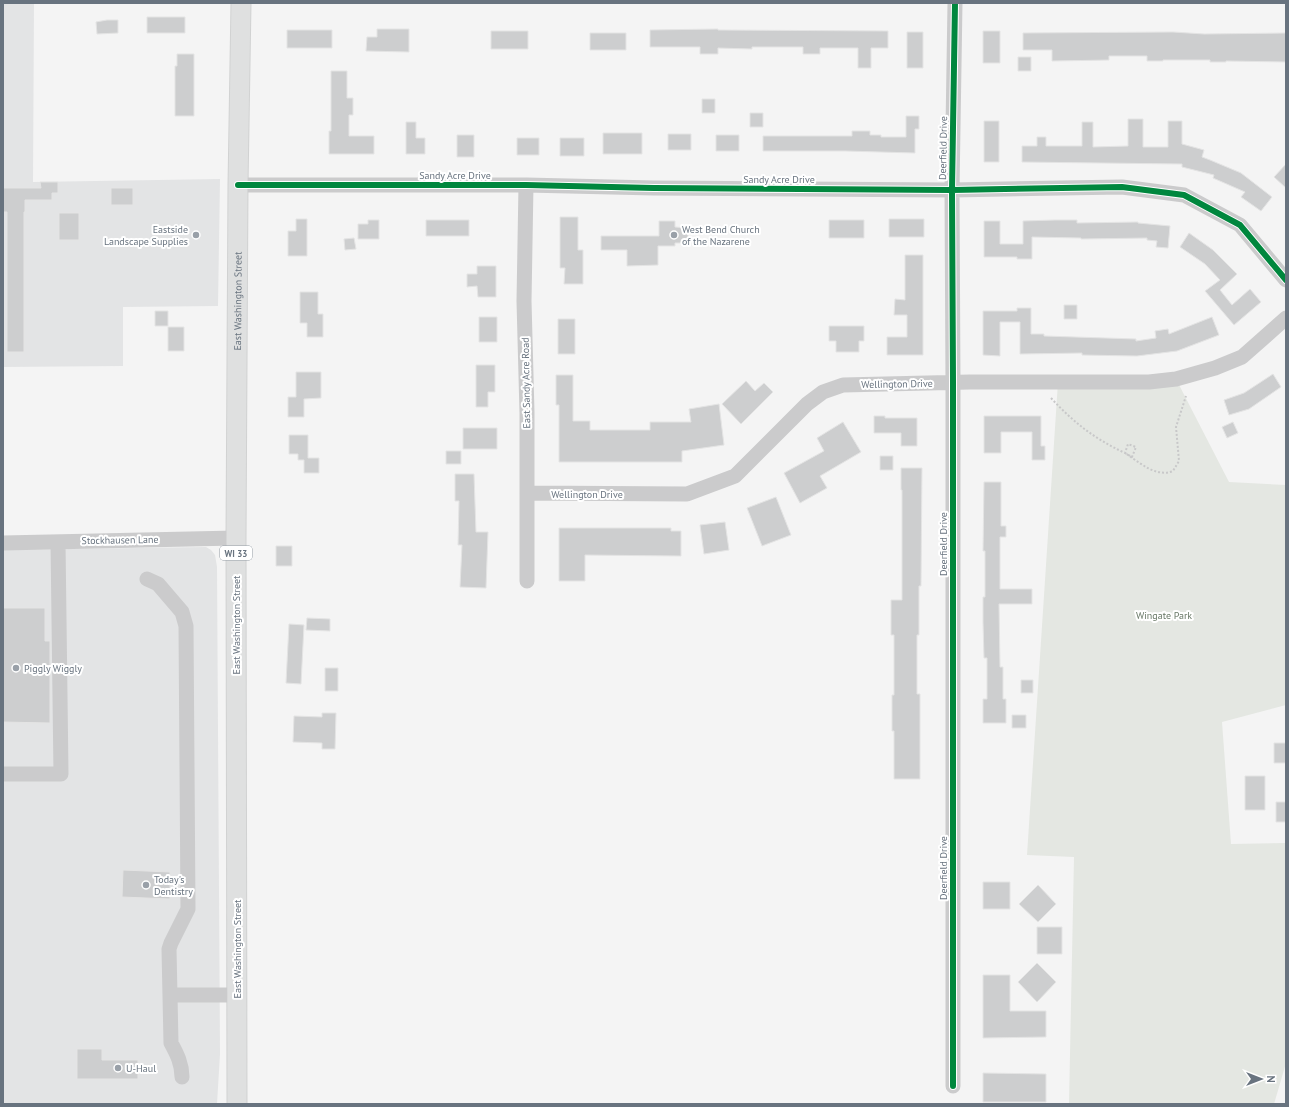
<svg xmlns="http://www.w3.org/2000/svg" width="1289" height="1107" font-family="'PT Sans',sans-serif">
  <style>
    .built { fill: #e3e4e5 }
    .green { fill: #e4e7e2 }
    .building { fill: #cdcecf; stroke: #e4e4e4 }
    .lines { fill: none; stroke-linecap: round; stroke-linejoin: round }
    .major-casing { stroke: #d1d2d2; stroke-width: 21 }
    .path { stroke: #c8c8c9; stroke-width: 2; stroke-dasharray: 2 2; stroke-linecap: butt }
    .minor { stroke: #cbcbcc; stroke-width: 15 }
    .major { stroke: #dfe0e0; stroke-width: 19 }
    .cycleway-casing { stroke: #fff; stroke-width: 8 }
    .cycleway { stroke: #00873e; stroke-width: 6 }
    .poi-dot { fill: #99a0a8; stroke: #fff; stroke-width: 1.5 }
    .labels { text-anchor: middle; dominant-baseline: central; stroke-width: 4; stroke-linejoin: round; paint-order: stroke }
    .shield { fill: #fff; stroke: #959da5; stroke-width: 1 }
    .shield-label { font-size: 9px; font-weight: bold; fill: #68737f }
    .street-label { font-size: 10px; fill: #68737f; stroke: #fff }
    .poi-label { font-size: 10px; fill: #68737f; stroke: #fff; text-anchor: start }
    .park-label { font-size: 10px; fill: #687866; stroke: #fff }
  </style>
  <rect width="100%" height="100%" fill="#f4f4f4"/>
  <path class="built" d="M 3,3 L 34,3 L 33,182 L 220,179 L 218,306 L 123,307 L 123,366 L 3,367 Z
    M 206,547 L 211,550 L 215,555 L 217,567 L 220,1054 L 217,1104 L 3,1104 L 3,550 Z"/>
  <path class="green" d="M 1176,379 L 1229,482 L 1286,485 L 1286,705 L 1222,722 L 1231,844 L 1286,843 L 1286,1063 L 1274,1104 L 1069,1104 L 1074,857 L 1027,855 L 1058,382 Z"/>
  <path class="building" d="M 147,17 L 185,17 L 185,33 L 147,33 Z
    M 107,20 L 118,20 L 118,33 L 97,34 L 96,22 Z
    M 377,29 L 409,29 L 409,52 L 366,51 L 367,37 L 377,37 Z
    M 718,29 L 718,30 L 888,31 L 888,48 L 871,48 L 871,68 L 858,68 L 858,48 L 820,48 L 820,54 L 803,54 L 803,47 L 752,47 L 752,49 L 718,48 L 718,54 L 700,54 L 700,47 L 650,47 L 650,30 Z
    M 287,30 L 332,30 L 332,48 L 287,48 Z
    M 491,31 L 528,31 L 528,49 L 491,49 Z
    M 983,31 L 1000,31 L 1000,63 L 983,63 Z
    M 907,32 L 923,32 L 923,68 L 907,68 Z
    M 1173,32 L 1204,34 L 1286,33 L 1286,62 L 1226,61 L 1226,62 L 1210,62 L 1210,60 L 1163,60 L 1163,61 L 1147,61 L 1147,56 L 1109,56 L 1109,60 L 1052,61 L 1052,50 L 1023,50 L 1023,33 Z
    M 590,33 L 626,33 L 626,50 L 590,50 Z
    M 177,54 L 194,54 L 194,116 L 175,116 L 175,66 L 177,66 Z
    M 1018,57 L 1031,57 L 1031,71 L 1018,71 Z
    M 331,71 L 347,71 L 347,98 L 353,98 L 353,115 L 349,115 L 349,136 L 374,136 L 374,154 L 329,154 L 329,131 L 331,131 Z
    M 702,99 L 715,99 L 715,113 L 702,113 Z
    M 750,113 L 763,113 L 763,127 L 750,127 Z
    M 906,116 L 919,116 L 919,129 L 915,129 L 915,153 L 846,151 L 763,151 L 763,136 L 852,136 L 852,131 L 870,131 L 870,135 L 881,135 L 881,137 L 906,137 Z
    M 1128,119 L 1143,119 L 1143,147 L 1168,147 L 1168,121 L 1182,121 L 1182,144 L 1204,150 L 1202,157 L 1210,160 L 1241,173 L 1272,197 L 1261,211 L 1241,197 L 1245,192 L 1213,178 L 1214,175 L 1182,167 L 1182,164 L 1022,162 L 1022,146 L 1037,146 L 1037,137 L 1046,137 L 1046,146 L 1082,146 L 1082,122 L 1093,122 L 1093,147 L 1128,146 Z
    M 984,121 L 999,121 L 999,162 L 984,162 Z
    M 406,122 L 416,122 L 416,138 L 425,138 L 425,154 L 406,154 Z
    M 603,133 L 642,133 L 642,154 L 603,154 Z
    M 668,134 L 691,134 L 691,150 L 668,150 Z
    M 457,135 L 474,135 L 474,157 L 457,157 Z
    M 716,135 L 739,135 L 739,151 L 716,151 Z
    M 517,138 L 539,138 L 539,155 L 517,155 Z
    M 560,138 L 584,138 L 584,156 L 560,156 Z
    M 1286,164 L 1286,188 L 1274,177 Z
    M 40,182 L 58,182 L 58,193 L 52,193 L 52,200 L 25,200 L 25,212 L 24,212 L 24,352 L 7,352 L 7,212 L 3,212 L 3,188 L 41,188 Z
    M 111,188 L 133,188 L 133,205 L 111,205 Z
    M 59,213 L 79,213 L 79,240 L 59,240 Z
    M 560,217 L 578,217 L 578,250 L 583,250 L 583,284 L 564,284 L 565,268 L 560,268 Z
    M 296,219 L 307,219 L 307,256 L 288,256 L 288,231 L 296,231 Z
    M 889,219 L 924,219 L 924,237 L 889,237 Z
    M 368,220 L 379,220 L 379,239 L 358,239 L 358,224 L 368,224 Z
    M 426,220 L 469,220 L 469,236 L 426,236 Z
    M 829,220 L 864,220 L 864,238 L 829,238 Z
    M 1055,220 L 1077,220 L 1077,223 L 1138,222 L 1138,223 L 1170,226 L 1168,248 L 1156,247 L 1157,241 L 1147,240 L 1147,238 L 1081,239 L 1081,238 L 1032,237 L 1032,259 L 1017,259 L 1017,257 L 984,257 L 984,221 L 1000,221 L 1000,244 L 1023,244 L 1023,221 Z
    M 659,221 L 675,221 L 675,227 L 688,228 L 688,243 L 675,243 L 675,246 L 658,246 L 658,265 L 627,266 L 627,250 L 601,250 L 601,236 L 659,236 Z
    M 1189,233 L 1213,250 L 1237,274 L 1220,290 L 1232,305 L 1250,289 L 1261,302 L 1234,325 L 1205,291 L 1220,280 L 1205,264 L 1180,247 Z
    M 354,238 L 356,249 L 345,250 L 344,239 Z
    M 905,255 L 923,255 L 923,355 L 887,355 L 887,337 L 907,337 L 907,315 L 894,315 L 895,299 L 905,300 Z
    M 477,266 L 496,266 L 496,297 L 478,297 L 477,286 L 467,287 L 467,274 L 477,274 Z
    M 300,292 L 318,292 L 318,314 L 323,314 L 323,337 L 307,337 L 307,323 L 300,323 Z
    M 1064,305 L 1077,305 L 1077,319 L 1064,319 Z
    M 1017,308 L 1031,308 L 1031,334 L 1044,334 L 1044,336 L 1136,339 L 1136,341 L 1156,338 L 1155,331 L 1168,329 L 1169,334 L 1212,317 L 1219,335 L 1177,351 L 1137,356 L 1082,355 L 1082,353 L 1020,354 L 1020,322 L 1000,322 L 1000,356 L 983,355 L 983,311 L 1017,311 Z
    M 155,311 L 168,311 L 168,326 L 155,326 Z
    M 479,317 L 497,317 L 497,342 L 479,342 Z
    M 558,319 L 575,319 L 575,354 L 558,354 Z
    M 829,326 L 864,326 L 864,341 L 859,341 L 859,352 L 836,352 L 836,341 L 829,341 Z
    M 168,327 L 184,327 L 184,351 L 168,351 Z
    M 476,365 L 495,365 L 495,392 L 488,392 L 488,407 L 476,407 Z
    M 296,372 L 321,372 L 321,398 L 304,399 L 304,417 L 288,417 L 288,397 L 296,397 Z
    M 1273,374 L 1281,387 L 1249,409 L 1229,415 L 1224,400 L 1244,393 Z
    M 556,375 L 573,375 L 573,421 L 590,421 L 590,430 L 650,430 L 650,422 L 691,422 L 689,409 L 719,404 L 724,445 L 682,451 L 682,462 L 559,462 L 559,405 L 556,405 Z
    M 746,381 L 755,391 L 764,383 L 773,392 L 741,424 L 722,404 Z
    M 874,416 L 885,416 L 885,418 L 917,418 L 917,446 L 901,446 L 901,433 L 874,433 Z
    M 984,416 L 1041,416 L 1041,446 L 1045,446 L 1045,460 L 1032,460 L 1032,432 L 1001,432 L 1001,453 L 984,453 Z
    M 843,422 L 861,452 L 820,476 L 827,488 L 800,503 L 784,473 L 824,451 L 817,438 Z
    M 1233,422 L 1238,433 L 1227,438 L 1222,427 Z
    M 463,428 L 497,428 L 497,449 L 463,449 Z
    M 289,435 L 308,435 L 308,458 L 319,458 L 319,473 L 304,473 L 304,460 L 298,460 L 298,454 L 289,454 Z
    M 446,451 L 461,451 L 461,464 L 446,464 Z
    M 880,456 L 893,456 L 893,470 L 880,470 Z
    M 901,468 L 922,468 L 921,586 L 919,586 L 919,635 L 917,635 L 917,694 L 920,694 L 920,779 L 894,779 L 894,731 L 892,731 L 892,695 L 894,695 L 894,635 L 891,635 L 891,600 L 902,600 L 902,490 L 901,490 Z
    M 455,474 L 474,474 L 476,532 L 488,532 L 486,588 L 460,587 L 462,545 L 458,545 L 459,501 L 455,501 Z
    M 984,482 L 1001,482 L 1001,526 L 1006,526 L 1006,537 L 1000,537 L 1000,589 L 1032,589 L 1032,604 L 999,604 L 1000,667 L 1003,667 L 1003,699 L 1006,699 L 1006,723 L 983,723 L 983,699 L 987,699 L 987,658 L 984,658 L 983,622 L 983,597 L 985,597 L 985,551 L 983,551 Z
    M 776,497 L 791,535 L 762,546 L 747,508 Z
    M 725,522 L 729,550 L 704,554 L 700,525 Z
    M 559,528 L 671,528 L 671,531 L 681,531 L 681,556 L 585,555 L 585,581 L 559,581 Z
    M 276,546 L 292,546 L 292,566 L 276,566 Z
    M 3,608 L 45,608 L 45,641 L 50,641 L 50,723 L 3,722 Z
    M 307,618 L 330,619 L 330,631 L 306,630 Z
    M 289,624 L 304,625 L 301,684 L 286,683 Z
    M 325,668 L 338,668 L 338,691 L 325,691 Z
    M 1021,680 L 1033,680 L 1033,693 L 1021,693 Z
    M 322,713 L 336,713 L 335,749 L 322,749 L 322,743 L 293,742 L 294,716 L 322,717 Z
    M 1012,715 L 1026,715 L 1026,728 L 1012,728 Z
    M 1274,743 L 1286,743 L 1286,763 L 1274,763 Z
    M 1245,776 L 1265,776 L 1265,810 L 1245,810 Z
    M 1276,802 L 1286,802 L 1286,822 L 1276,822 Z
    M 123,870 L 170,872 L 170,899 L 122,897 Z
    M 983,882 L 1010,882 L 1010,909 L 983,909 Z
    M 1038,885 L 1056,904 L 1038,922 L 1019,904 Z
    M 1037,927 L 1062,927 L 1062,954 L 1037,954 Z
    M 1037,963 L 1056,982 L 1037,1002 L 1018,982 Z
    M 983,975 L 1010,975 L 1010,1011 L 1046,1011 L 1046,1037 L 983,1038 Z
    M 77,1049 L 102,1049 L 102,1060 L 138,1060 L 138,1079 L 77,1079 Z
    M 983,1073 L 1046,1074 L 1046,1102 L 983,1102 Z"/>
  <g class="lines">
    <defs>
      <g id="major">
        <path id="s1" d="M 237,1104 L 236,538 L 238,185 L 241,3"/>
      </g>
    </defs>
    <use href="#major" class="major-casing"/>
    <path class="path" d="M 1051,398 C 1074,423 1095,439 1125,453 L 1128,444 L 1136,447 L 1132,457 L 1125,453 C 1139,462 1156,478 1173,471 L 1179,461 L 1176,427 L 1186,396"/>
    <path class="minor" d="M 238,185 L 526,185 L 654,188 L 952,190 L 1122,187 L 1184,195 L 1240,225 L 1286,280
      M 526,185 L 524,301 L 527,413 L 527,581
      M 527,493 L 687,494 L 735,476 L 807,404 L 823,392 L 843,385 L 970,382 L 1149,382 L 1176,379 L 1215,368 L 1242,357 L 1286,318
      M 3,543 L 236,538
      M 147,579 L 158,584 L 182,612 L 186,626 L 188,909 L 171,943 L 169,949 L 171,1043 C 177,1054 182,1064 182,1077
      M 3,774 L 61,774 L 58,542
      M 170,995 L 237,995
      M 953,1086 L 953,383 L 952,190 L 955,3"/>
    <use href="#major" class="major"/>
    <defs>
      <path id="cycleway" d="M 238,185 L 526,185 L 654,188 L 952,190 L 1122,187 L 1184,195 L 1240,225 L 1286,280
        M 953,1086 L 953,383 L 952,190 L 955,3"/>
    </defs>
    <use href="#cycleway" class="cycleway-casing"/>
    <use href="#cycleway" class="cycleway"/>
  </g>
  <g class="poi-dot">
    <circle cx="196" cy="235" r="4"/>
    <circle cx="674" cy="235" r="4"/>
    <circle cx="16" cy="668" r="4"/>
    <circle cx="146" cy="885" r="4"/>
    <circle cx="118" cy="1068" r="4"/>
  </g>
  <g class="labels">
    <rect class="shield" x="220" y="546" width="32" height="14" rx="3"/>
    <g class="shield-label">
      <text x="236" y="553">WI 33</text>
    </g>
    <g class="street-label">
      <text transform="translate(943 148) rotate(-89)">Deerfield Drive</text>
      <text x="455" y="175">Sandy Acre Drive</text>
      <text x="779" y="179">Sandy Acre Drive</text>
      <text stroke="none"><textPath href="#s1" startOffset="803">East Washington Street</textPath></text>
      <text transform="translate(526 383) rotate(-91)">East Sandy Acre Road</text>
      <text transform="translate(897 384) rotate(-1)">Wellington Drive</text>
      <text x="587" y="494">Wellington Drive</text>
      <text transform="translate(120 540) rotate(-1)">Stockhausen Lane</text>
      <text transform="translate(943 544) rotate(-90)">Deerfield Drive</text>
      <text transform="translate(236 625) rotate(-90)">East Washington Street</text>
      <text transform="translate(943 868) rotate(-90)">Deerfield Drive</text>
      <text transform="translate(237 949) rotate(-90)">East Washington Street</text>
    </g>
    <g class="poi-label">
      <text x="188" y="229" text-anchor="end">Eastside<tspan x="188" dy="12">Landscape Supplies</tspan></text>
      <text x="682" y="229">West Bend Church<tspan x="682" dy="12">of the Nazarene</tspan></text>
      <text x="24" y="668">Piggly Wiggly</text>
      <text x="154" y="879">Today's<tspan x="154" dy="12">Dentistry</tspan></text>
      <text x="126" y="1068">U-Haul</text>
    </g>
    <g class="park-label">
      <text x="1164" y="615">Wingate Park</text>
    </g>
  </g>
  <rect width="1289" height="1107" fill="none" stroke="#68737f" stroke-width="8"/>
  <g transform="translate(1261 1079) rotate(90)" stroke="#ffffff" stroke-width="3" paint-order="stroke">
  <path d="M0-3L7 15L0 10L-7 15Z" fill="#68737f"/>
  <text y="-6" font-size="11" font-weight="bold" text-anchor="middle" fill="#68737f">N</text>
  </g>
</svg>
